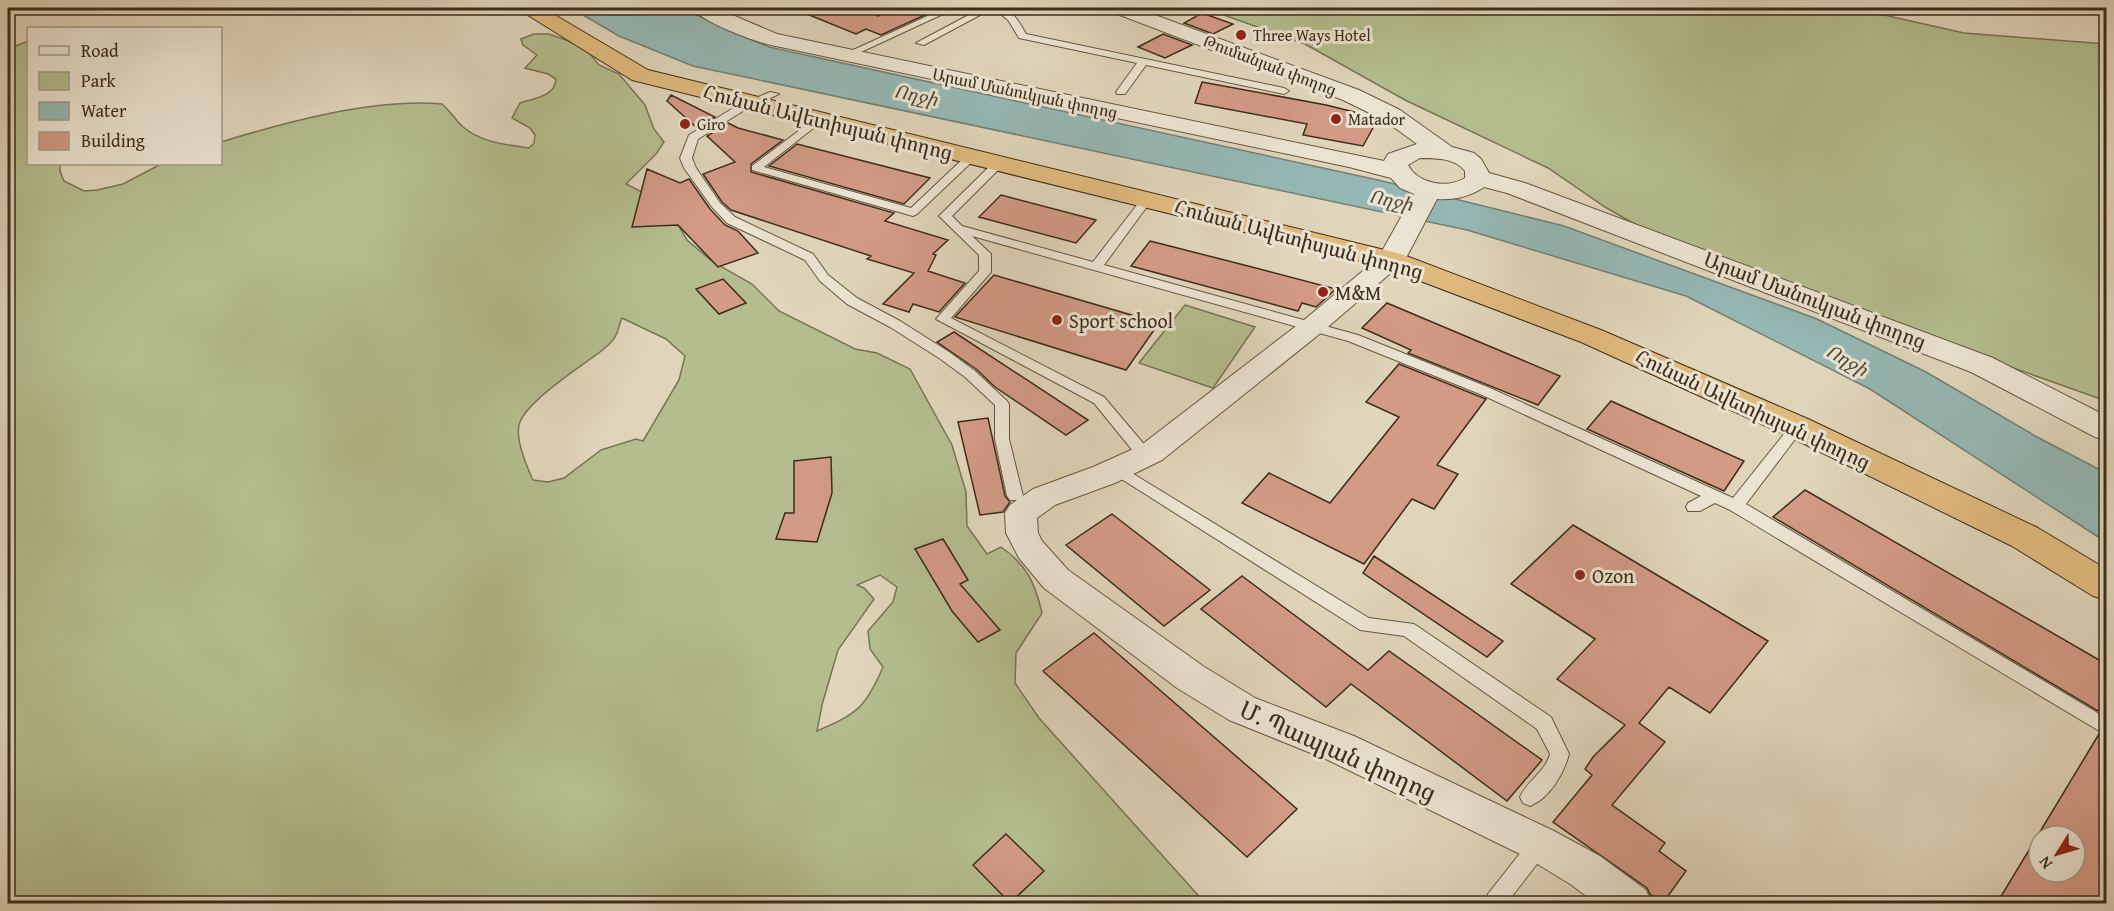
<svg xmlns="http://www.w3.org/2000/svg" width="2114" height="911" font-family="'Gentium Book Plus','Noto Serif Armenian',serif">
  <style>
    .green { fill: #b4bd8e; stroke: #787554; stroke-width: 1.5; fill-rule: evenodd }
    .water { fill: #95b8b5; stroke: #728077; stroke-width: 1.5 }
    .building { fill: #d39a86; stroke: #3d2d19; stroke-width: 1.5; fill-rule: evenodd }
    .lines { fill: none; stroke-linecap: round; stroke-linejoin: round }
    .service-casing { stroke: #665741; stroke-width: 2 }
    .minor-casing { stroke: #665741; stroke-width: 2 }
    .tertiary-casing { stroke: #665741; stroke-width: 2 }
    .trunk-casing { stroke: #3d2d19; stroke-width: 2 }
    .service { fill: #ebe4d2; fill-rule: evenodd }
    .minor { fill: #ebe4d2; fill-rule: evenodd }
    .tertiary { fill: #ebe4d2; fill-rule: evenodd }
    .trunk { fill: #e0ba7d; fill-rule: evenodd }
    .poi-dot { fill: #8f2418; stroke: #ebe4d2; stroke-width: 2 }
    .labels { text-anchor: middle; dominant-baseline: central; stroke-width: 6; stroke-linejoin: round; paint-order: stroke }
    .far-poi-label { font-size: 16px; fill: #3d2d19; stroke: #ebe4d2; text-anchor: start }
    .far-street-label { font-size: 16px; fill: #3d2d19; stroke: #ebe4d2 }
    .far-water-label { font-size: 18px; font-style: italic; fill: #4f4938; stroke: #ebe4d2 }
    .street-label { font-size: 20px; fill: #3d2d19; stroke: #ebe4d2 }
    .poi-label { font-size: 20px; fill: #3d2d19; stroke: #ebe4d2; text-anchor: start }
    .near-street-label { font-size: 24px; fill: #3d2d19; stroke: #ebe4d2 }
  </style>
  <rect width="100%" height="100%" fill="#e0d5ba"/>
  <filter id="stains"><feTurbulence type="fractalNoise" baseFrequency=".00333" numOctaves="4"/><feColorMatrix values="0 0 0 0 .2 0 0 0 0 .09 0 0 0 0 .02 0 0 0 .5 -.17"/></filter>
  <radialGradient id="worn" r=".72"><stop offset=".6" stop-color="#630" stop-opacity="0"/><stop offset="1" stop-color="#630" stop-opacity=".3"/></radialGradient>
  <path class="green" d="M 1204,8 L 1853,8 L 1964,33 L 2106,44 L 2106,401 L 1865,315 L 1652,234 L 1605,207 L 1548,168 L 1405,100 L 1305,44 Z
    M 534,34 L 549,34 L 577,44 L 590,54 L 599,65 L 619,74 L 645,105 L 654,129 L 664,142 L 656,154 L 626,184 L 654,198 L 671,213 L 687,240 L 713,262 L 752,284 L 779,311 L 855,349 L 877,353 L 910,369 L 952,445 L 966,492 L 967,526 L 987,554 L 1001,547 C 1027,565 1035,583 1042,613 L 1016,653 L 1015,683 L 1039,718 L 1205,903 L 8,904 L 8,49 L 28,41 L 28,164 L 60,164 L 60,171 L 64,181 L 84,191 L 97,190 L 123,184 L 161,164 L 220,164 L 221,142 C 286,122 374,98 442,104 C 450,111 455,119 462,126 C 479,142 507,145 529,148 L 534,143 L 535,135 L 530,128 L 512,118 L 520,103 C 534,98 555,97 556,79 L 548,74 L 525,68 L 537,55 L 523,45 L 521,39 ZM 622,318 L 666,339 L 685,356 L 679,380 L 643,441 L 636,439 L 601,450 L 564,478 L 548,482 L 533,480 C 527,467 514,436 520,422 C 528,402 571,373 589,360 C 597,354 612,345 616,335 C 619,330 619,323 622,318 ZM 880,575 L 897,587 L 893,602 L 868,631 L 870,649 L 883,667 C 866,707 857,714 817,731 L 822,705 L 838,650 L 874,599 L 864,588 L 857,585 Z
    M 1185,305 L 1255,327 L 1213,388 L 1139,363 Z"/>
  <path class="water" d="M 571,8 L 683,8 L 717,25 L 769,47 L 1378,180 L 1564,226 L 1817,319 L 1926,372 L 2037,437 L 2106,473 L 2106,542 L 1870,389 L 1686,296 L 1467,230 L 693,66 L 619,36 Z"/>
  <path class="building" d="M 792,8 L 856,8 L 878,16 L 895,8 L 938,9 L 881,35 L 866,29 L 856,34 Z
    M 1202,13 L 1233,24 L 1213,34 L 1184,23 Z
    M 1163,34 L 1192,45 L 1165,58 L 1138,47 Z
    M 1202,82 L 1326,105 L 1354,112 L 1374,126 L 1363,146 L 1303,135 L 1307,124 L 1195,103 Z
    M 671,95 L 715,117 L 697,128 L 667,101 Z
    M 728,123 L 738,128 L 783,140 L 751,164 L 751,172 L 894,213 L 885,221 L 948,240 L 933,254 L 936,255 L 928,271 L 965,283 L 939,312 L 913,304 L 909,312 L 883,304 L 914,273 L 867,259 L 871,256 L 731,210 L 722,202 L 703,174 L 735,162 L 707,136 Z
    M 797,144 L 930,178 L 904,204 L 769,166 Z
    M 647,169 L 680,183 L 689,179 L 710,209 L 725,225 L 738,231 L 758,253 L 718,267 L 678,225 L 632,227 Z
    M 1001,195 L 1096,220 L 1076,243 L 979,217 Z
    M 1150,241 L 1248,266 L 1336,289 L 1316,307 L 1302,303 L 1298,311 L 1131,266 Z
    M 994,275 L 1159,323 L 1126,370 L 955,317 Z
    M 723,279 L 746,303 L 719,314 L 696,289 Z
    M 1387,303 L 1560,376 L 1538,405 L 1408,353 L 1411,350 L 1362,328 Z
    M 954,332 L 1088,420 L 1066,435 L 995,387 L 976,369 L 937,342 Z
    M 1399,364 L 1486,399 L 1437,465 L 1458,474 L 1434,509 L 1412,499 L 1364,564 L 1242,503 L 1269,473 L 1330,503 L 1399,417 L 1366,402 Z
    M 1611,401 L 1744,461 L 1724,491 L 1587,429 Z
    M 988,418 L 1005,496 L 1010,502 L 1003,512 L 980,515 L 958,422 Z
    M 831,457 L 832,493 L 817,542 L 776,539 L 785,513 L 794,513 L 794,461 Z
    M 1805,490 L 2106,664 L 2106,700 L 2098,711 L 1773,517 Z
    M 1112,514 L 1210,590 L 1164,626 L 1066,545 Z
    M 1573,525 L 1768,641 L 1710,713 L 1669,687 L 1639,723 L 1665,742 L 1612,805 L 1665,843 L 1659,851 L 1686,871 L 1663,903 L 1650,894 L 1647,888 L 1553,822 L 1592,775 L 1585,769 L 1593,757 L 1625,725 L 1557,679 L 1595,639 L 1511,584 Z
    M 943,539 L 968,580 L 960,584 L 1000,630 L 978,642 L 952,611 L 915,549 Z
    M 1374,556 L 1503,641 L 1487,657 L 1363,573 Z
    M 1242,576 L 1368,670 L 1389,651 L 1542,760 L 1507,801 L 1351,684 L 1326,707 L 1201,609 Z
    M 1094,633 L 1297,809 L 1247,857 L 1043,671 Z
    M 2099,734 L 2106,737 L 2106,903 L 1997,903 ZM 2039,836 L 2075,836 L 2075,872 L 2039,872 Z
    M 1006,834 L 1044,871 L 1010,903 L 973,865 Z"/>
  <g class="lines">
    <defs>
      <path id="service" d="M 945,8 L 956,8 L 848,58 L 840,56 Z
        M 982,8 L 993,8 L 924,45 L 916,43 Z
        M 993,8 C 1011,6 1018,20 1026,34 L 1284,88 L 1289,91 L 1284,94 L 1146,65 L 1125,94 L 1117,94 L 1116,92 L 1137,63 L 1019,38 L 1008,20 Z
        M 770,92 L 779,94 L 743,111 L 698,139 L 692,158 L 696,168 L 720,203 L 735,217 L 813,254 L 828,275 L 857,298 L 900,321 L 949,352 L 975,371 L 1007,401 L 1009,404 L 1009,439 L 1023,496 L 1020,500 L 1010,500 L 1007,496 L 995,439 L 995,405 L 965,377 L 939,358 L 890,327 L 847,304 L 820,281 L 805,260 L 727,223 L 712,207 L 684,168 L 680,158 L 689,135 L 735,107 Z
        M 817,117 L 822,120 L 821,122 L 764,167 L 911,208 L 967,155 L 971,154 L 977,157 L 917,214 L 913,216 L 752,170 L 752,166 Z
        M 998,161 L 1002,162 L 1002,166 L 952,216 L 962,226 L 1093,262 L 1143,197 L 1151,197 L 1151,201 L 1104,265 L 1358,335 L 1490,388 L 1733,498 L 1792,424 L 1802,424 L 1804,427 L 1802,430 L 1746,504 L 2106,718 L 2106,735 L 1730,510 L 1715,503 L 1700,511 L 1688,511 L 1686,507 L 1688,503 L 1701,496 L 1480,394 L 1348,341 L 972,236 L 991,254 L 991,272 L 951,318 L 1104,397 L 1143,443 L 1156,449 L 1158,453 L 1151,458 L 1133,451 L 1094,403 L 936,319 L 979,271 L 979,255 L 939,216 L 994,162 Z
        M 1117,464 L 1369,618 L 1414,624 L 1551,717 L 1569,754 C 1564,773 1550,798 1530,806 L 1523,803 L 1520,797 C 1528,780 1545,772 1550,754 L 1537,729 L 1404,636 L 1360,630 L 1112,473 L 1109,469 L 1112,465 Z
        M 1540,835 L 1547,837 L 1550,844 L 1547,851 L 1506,904 L 1486,904 L 1488,894 L 1533,837 Z"/>
      <path id="minor" d="M 1391,253 L 1400,255 L 1403,260 L 1400,265 L 1322,332 L 1162,460 L 1115,483 L 1055,505 L 1037,518 L 1038,533 L 1042,541 L 1068,570 L 1203,666 L 1255,698 L 1354,736 L 1554,831 L 1600,856 L 1646,890 L 1652,904 L 1597,904 L 1570,884 L 1526,857 L 1328,760 L 1229,720 L 1177,688 L 1044,588 L 1019,558 L 1006,533 L 1005,513 L 1010,505 L 1033,489 L 1093,467 L 1140,446 L 1304,320 L 1382,255 Z"/>
      <path id="tertiary" d="M 692,8 L 716,8 L 777,34 L 1384,161 L 1388,154 L 1417,144 L 1384,120 L 1343,100 L 1112,12 L 1109,8 L 1136,8 L 1359,90 L 1400,110 L 1452,147 L 1474,153 L 1481,159 L 1489,173 L 1525,183 L 1993,358 L 2106,416 L 2106,440 L 2095,437 L 1971,372 L 1507,193 L 1484,187 C 1470,197 1453,200 1437,199 L 1405,260 L 1401,266 L 1391,268 L 1381,266 L 1377,260 L 1414,194 L 1400,188 L 1391,178 L 1349,167 L 771,45 C 753,41 702,22 692,8 ZM 1420,158 C 1436,158 1455,158 1465,171 L 1465,178 C 1447,189 1418,184 1408,165 Z"/>
      <path id="trunk" d="M 520,8 L 543,8 L 648,70 L 1401,254 L 1601,330 L 1808,419 L 2038,528 L 2106,569 L 2106,600 L 2093,596 L 2012,546 L 1786,435 L 1581,342 L 1381,266 L 632,80 L 523,12 Z"/>
    </defs>
    <use href="#service" class="service-casing"/>
    <use href="#minor" class="minor-casing"/>
    <use href="#tertiary" class="tertiary-casing"/>
    <use href="#trunk" class="trunk-casing"/>
    <use href="#service" class="service"/>
    <use href="#minor" class="minor"/>
    <use href="#tertiary" class="tertiary"/>
    <use href="#trunk" class="trunk"/>
  </g>
  <g class="poi-dot">
    <circle cx="1241" cy="35" r="6"/>
    <circle cx="1336" cy="119" r="6"/>
    <circle cx="685" cy="124" r="6"/>
    <circle cx="1323" cy="292" r="6"/>
    <circle cx="1057" cy="320" r="6"/>
    <circle cx="1580" cy="575" r="6"/>
  </g>
  <g class="labels">
    <g class="far-poi-label">
      <text x="1253" y="35">Three Ways Hotel</text>
      <text x="1348" y="119">Matador</text>
      <text x="697" y="124">Giro</text>
    </g>
    <g class="far-street-label">
      <text transform="translate(1270 65) rotate(21)">Թումանյան փողոց</text>
      <text transform="translate(1025 93) rotate(12)">Արամ Մանուկյան փողոց</text>
    </g>
    <g class="far-water-label">
      <text transform="translate(916 95) rotate(12)">Ողջի</text>
      <text transform="translate(1391 200) rotate(12)">Ողջի</text>
      <text transform="translate(1847 360) rotate(30)">Ողջի</text>
    </g>
    <g class="street-label">
      <text transform="translate(828 122) rotate(14)">Հունան Ավետիսյան փողոց</text>
      <text transform="translate(1299 239) rotate(15)">Հունան Ավետիսյան փողոց</text>
      <text transform="translate(1815 300) rotate(21)">Արամ Մանուկյան փողոց</text>
      <text transform="translate(1753 409) rotate(25)">Հունան Ավետիսյան փողոց</text>
    </g>
    <g class="poi-label">
      <text x="1335" y="292">M&amp;M</text>
      <text x="1069" y="320">Sport school</text>
      <text x="1592" y="575">Ozon</text>
    </g>
    <g class="near-street-label">
      <text transform="translate(1338 751) rotate(24)">Մ․ Պապյան փողոց</text>
    </g>
  </g>
  <rect width="2114" height="911" fill="none" stroke="#e0d5ba" stroke-width="30"/>
  <rect x="9" y="9" width="2096" height="893" fill="none" stroke="#3d2d19" stroke-width="3"/>
  <rect x="15" y="15" width="2084" height="881" fill="none" stroke="#3d2d19" stroke-width="1.5"/>
  <rect x="27" y="27" width="195" height="138" fill="#ebe4d2" stroke="#a59b88" stroke-width="1.5"/>
  <rect x="39" y="46" width="30" height="9" fill="#ebe4d2" stroke="#a59b88" stroke-width="1.5"/>
  <text x="81" y="57" font-size="18" fill="#3d2d19">Road</text>
  <rect x="39" y="72" width="30" height="18" fill="#b4bd8e" stroke="#a59b88" stroke-width="1.5"/>
  <text x="81" y="87" font-size="18" fill="#3d2d19">Park</text>
  <rect x="39" y="102" width="30" height="18" fill="#95b8b5" stroke="#a59b88" stroke-width="1.5"/>
  <text x="81" y="117" font-size="18" fill="#3d2d19">Water</text>
  <rect x="39" y="132" width="30" height="18" fill="#d39a86" stroke="#a59b88" stroke-width="1.5"/>
  <text x="81" y="147" font-size="18" fill="#3d2d19">Building</text>
  <g transform="translate(2057 854) rotate(233)"><circle r="28" fill="#ebe4d2" stroke="#a59b88" stroke-width="1.5"/>
  <path d="M0-4.5L10 22L0 15L-10 22Z" fill="#8f2418"/>
  <text y="-9" font-size="16" font-weight="bold" text-anchor="middle" fill="#3d2d19">N</text>
  </g>
  <rect width="100%" height="100%" filter="url(#stains)"/>
  <rect width="100%" height="100%" fill="url(#worn)"/>
</svg>
